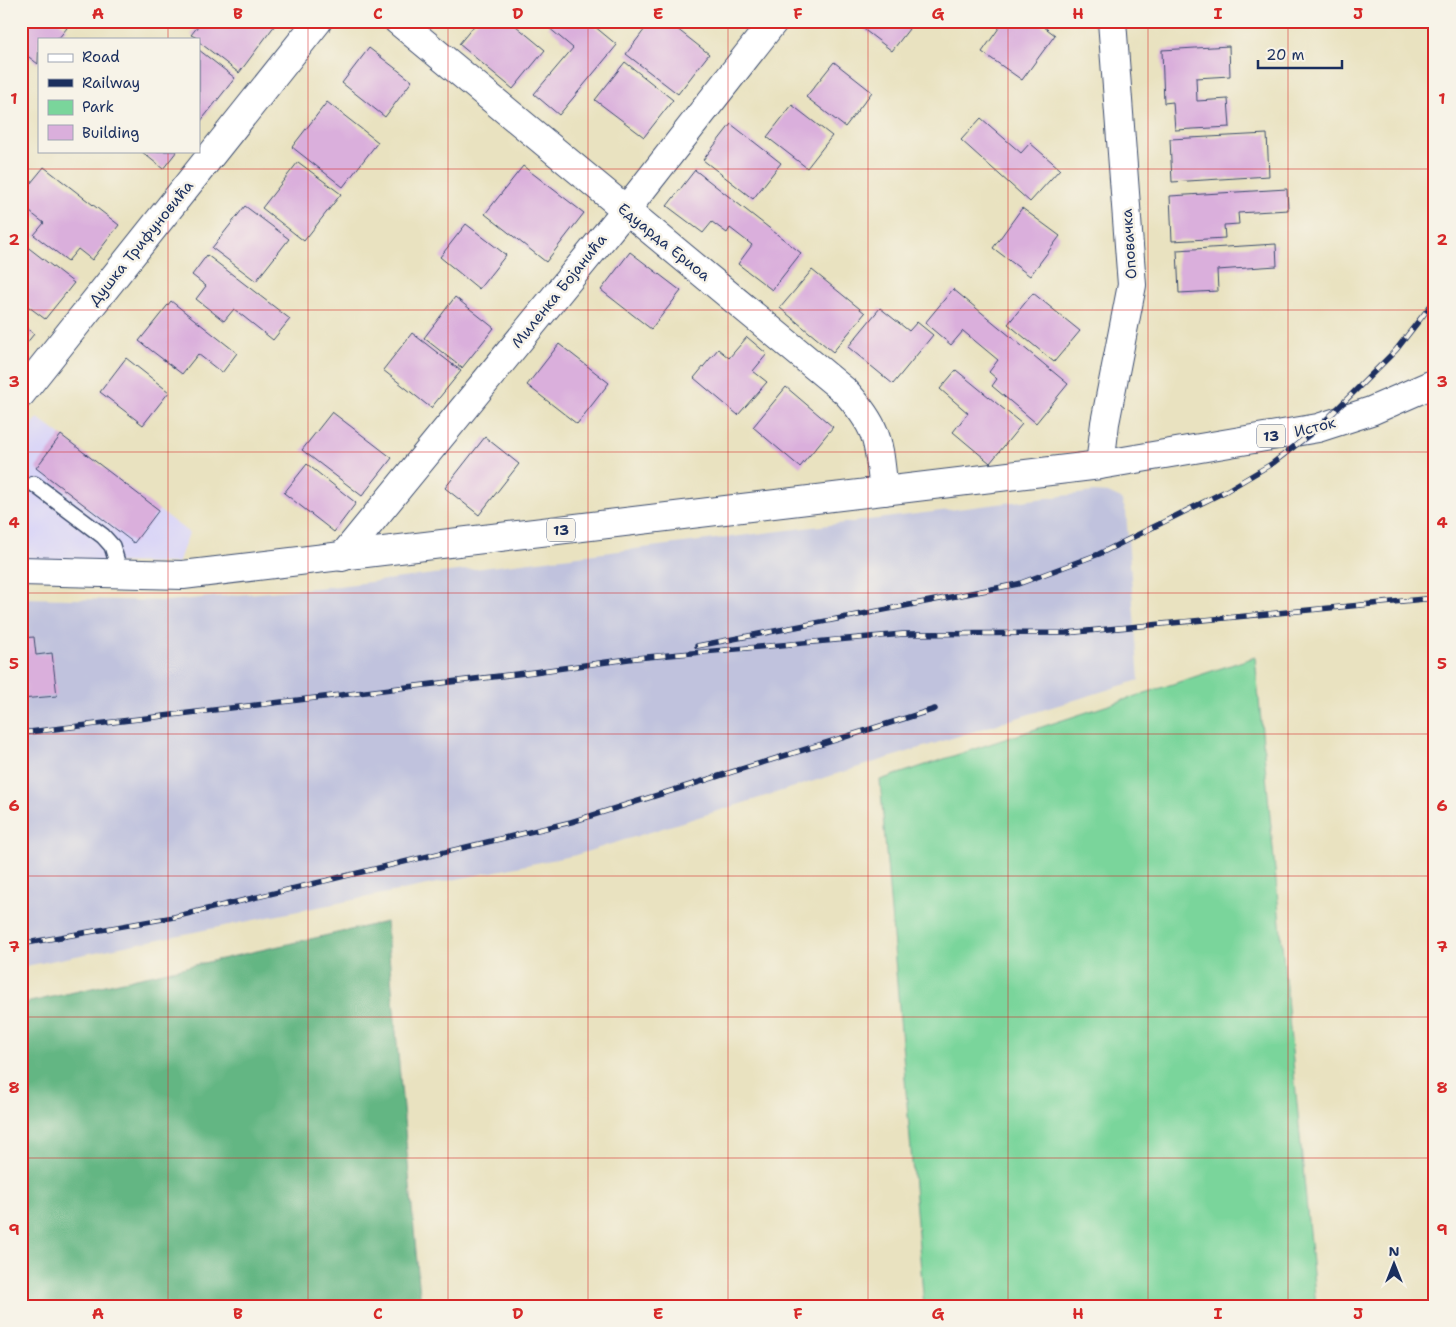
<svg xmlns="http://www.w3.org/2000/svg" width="1456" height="1327" font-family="'Shantell Sans',sans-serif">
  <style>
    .built { fill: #dad6f7 }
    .industrial { fill: #c0c2dd }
    .green { fill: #7ad59b; stroke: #4a827c }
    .forest { fill: #63b683; stroke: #3f7270 }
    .building { fill: #daafdc }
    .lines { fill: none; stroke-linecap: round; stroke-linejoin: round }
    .lane-casing { stroke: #3a4a6d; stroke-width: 18 }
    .street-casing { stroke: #3a4a6d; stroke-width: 30 }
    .primary-casing { stroke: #3a4a6d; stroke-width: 30 }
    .lane { stroke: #fff; stroke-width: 15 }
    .street { stroke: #fff; stroke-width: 28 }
    .primary { stroke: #fff; stroke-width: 28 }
    .rail-casing { stroke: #1b2f5e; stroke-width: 5.5 }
    .rail { stroke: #f7f3e8; stroke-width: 4; stroke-dasharray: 11; stroke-linecap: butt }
    .grid { fill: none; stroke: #d62828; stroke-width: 1; stroke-opacity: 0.55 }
    .labels { text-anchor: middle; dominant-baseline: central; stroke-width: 5; stroke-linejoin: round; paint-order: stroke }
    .shield { fill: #f7f3e8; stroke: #5d6a87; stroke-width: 1 }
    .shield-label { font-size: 14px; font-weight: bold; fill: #1b2f5e }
    .street-label { font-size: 15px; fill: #1b2f5e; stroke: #f7f3e8 }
    .neatline { fill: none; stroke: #d62828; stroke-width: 2 }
    .grid-label { font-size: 16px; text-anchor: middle; font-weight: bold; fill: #d62828 }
  </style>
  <rect width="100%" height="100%" fill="#f7f3e8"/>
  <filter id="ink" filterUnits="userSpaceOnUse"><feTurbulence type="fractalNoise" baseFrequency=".02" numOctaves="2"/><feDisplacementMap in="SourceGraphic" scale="10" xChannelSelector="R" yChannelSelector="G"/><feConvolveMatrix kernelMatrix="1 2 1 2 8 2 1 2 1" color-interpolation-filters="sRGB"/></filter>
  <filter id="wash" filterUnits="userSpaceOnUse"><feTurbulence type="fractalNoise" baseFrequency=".0096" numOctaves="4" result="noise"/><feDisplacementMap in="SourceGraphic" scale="20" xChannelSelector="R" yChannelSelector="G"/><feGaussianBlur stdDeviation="1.12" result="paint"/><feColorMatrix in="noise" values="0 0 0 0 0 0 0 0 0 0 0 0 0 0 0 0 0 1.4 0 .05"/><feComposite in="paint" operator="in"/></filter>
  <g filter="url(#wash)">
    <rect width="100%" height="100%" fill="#e9e2c0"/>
    <path class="built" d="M 38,418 L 189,533 L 178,563 L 21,561 L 21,437 Z"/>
    <path class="industrial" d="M 1094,492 L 1108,493 L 1121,499 L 1126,512 L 1139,680 L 576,855 L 21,967 L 21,598 L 167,601 L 338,586 Z"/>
    <path class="green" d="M 1255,657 L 1316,1306 L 924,1306 L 880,780 Z"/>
    <path class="forest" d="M 386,922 L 421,1306 L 21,1306 L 21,1004 Z"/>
    <g id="blocks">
      <path class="building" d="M 21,21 L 58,21 L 67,28 L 58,39 L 39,39 L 38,64 L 21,51 Z
        M 202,21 L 278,21 L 239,73 L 199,42 L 199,39 L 191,35 Z
        M 478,21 L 510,21 L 545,50 L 513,89 L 459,44 Z
        M 553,21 L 588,21 L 617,45 L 559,115 L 534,94 L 573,48 L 548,27 Z
        M 651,21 L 667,21 L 709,54 L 678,94 L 626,54 Z
        M 853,21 L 898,21 L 909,29 L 892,51 Z
        M 1004,21 L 1036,21 L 1055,35 L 1022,80 L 982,52 Z
        M 1229,46 L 1230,76 L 1196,78 L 1197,101 L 1228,99 L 1230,127 L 1175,130 L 1173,102 L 1164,103 L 1162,50 Z
        M 369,48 L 412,81 L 385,117 L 342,83 Z
        M 199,50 L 235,78 L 200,122 L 199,121 Z
        M 625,62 L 673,100 L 644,137 L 595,100 Z
        M 834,62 L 872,92 L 845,127 L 806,97 Z
        M 327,102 L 378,142 L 343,187 L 292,147 Z
        M 792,105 L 832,136 L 807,168 L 767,137 Z
        M 981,118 L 1021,153 L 1030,143 L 1060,169 L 1030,202 L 961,140 Z
        M 731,124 L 781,163 L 753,199 L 703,160 Z
        M 1267,134 L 1269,176 L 1172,182 L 1170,139 Z
        M 141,151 L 177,151 L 163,169 Z
        M 298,162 L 341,194 L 304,241 L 262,208 Z
        M 523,166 L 584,213 L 546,262 L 485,214 Z
        M 44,167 L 119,225 L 92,260 L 78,249 L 68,261 L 34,235 L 44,223 L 21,205 L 21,195 Z
        M 695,170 L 801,253 L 772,290 L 738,264 L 752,245 L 730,228 L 727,233 L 712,222 L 703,233 L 667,206 Z
        M 1287,189 L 1288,210 L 1238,213 L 1239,224 L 1224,225 L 1225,238 L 1172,241 L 1170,196 Z
        M 245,206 L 289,239 L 256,281 L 212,248 Z
        M 1022,208 L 1060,236 L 1030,276 L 993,248 Z
        M 466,224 L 506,255 L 479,289 L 440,257 Z
        M 21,242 L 74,283 L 45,319 L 21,301 Z
        M 1276,244 L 1277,266 L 1217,270 L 1218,291 L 1179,293 L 1177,250 Z
        M 630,252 L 681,291 L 651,329 L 601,290 Z
        M 207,255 L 290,319 L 273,340 L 234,309 L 224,321 L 196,299 L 206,286 L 192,275 Z
        M 812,270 L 865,313 L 833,352 L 780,308 Z
        M 953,289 L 1068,384 L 1036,423 L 992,386 L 997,379 L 989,372 L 998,360 L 963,331 L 951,345 L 925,323 Z
        M 1033,293 L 1080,331 L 1054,362 L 1008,324 Z
        M 455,297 L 494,328 L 462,368 L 424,338 Z
        M 171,301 L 237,353 L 222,373 L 198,354 L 182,374 L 139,341 Z
        M 880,308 L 909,331 L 917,322 L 933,335 L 893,384 L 848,347 Z
        M 21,324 L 34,334 L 21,350 Z
        M 412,333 L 461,371 L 431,408 L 383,370 Z
        M 747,337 L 767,354 L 753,371 L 767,382 L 738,415 L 694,378 L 718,349 L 729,358 Z
        M 559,344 L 609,383 L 577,424 L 527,385 Z
        M 126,358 L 169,392 L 143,425 L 100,392 Z
        M 956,370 L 1022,424 L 990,463 L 953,432 L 968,413 L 940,389 Z
        M 786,387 L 833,427 L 800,467 L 753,427 Z
        M 332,412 L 392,458 L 362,496 L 302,450 Z
        M 61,435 L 159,510 L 134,543 L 36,468 Z
        M 485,437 L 519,464 L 479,515 L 445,488 Z
        M 307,464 L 356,503 L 334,532 L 284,493 Z
        M 34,637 L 36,655 L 52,653 L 57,696 L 21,699 L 21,638 Z"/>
    </g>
  </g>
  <g filter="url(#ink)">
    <use href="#blocks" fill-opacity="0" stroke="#3a4a6d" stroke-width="1"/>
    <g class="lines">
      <defs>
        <path id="lane" d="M 34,484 L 103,536 L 112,546 L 121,575"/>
        <path id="street" d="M 398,21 L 846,392 C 881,431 878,443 884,491
          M 21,394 L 318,21
          M 1100,465 L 1105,423 L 1132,285 L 1112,21
          M 342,557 L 625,211 L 774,21"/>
        <path id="primary" d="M 21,571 L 183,575 L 1100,465 L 1318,428 L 1371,411 L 1435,383"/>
      </defs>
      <use href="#lane" class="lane-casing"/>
      <use href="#street" class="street-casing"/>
      <use href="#primary" class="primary-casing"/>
      <use href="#lane" class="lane"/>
      <use href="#street" class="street"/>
      <use href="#primary" class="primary"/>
      <defs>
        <path id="rail" d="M 697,646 L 1018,584 L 1099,554 L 1226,491 L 1273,463 L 1318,428 L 1396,350 L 1435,300
          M 21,733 L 534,672 L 636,658 L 903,634 L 1066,633 L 1435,598
          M 21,944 L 174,917 L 571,822 L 935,709"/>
      </defs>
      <use href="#rail" class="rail-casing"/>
      <use href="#rail" class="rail"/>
    </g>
  </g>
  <path class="grid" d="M 168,21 L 168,39M 308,21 L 308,1306M 448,21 L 448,1306M 588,21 L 588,1306M 728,21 L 728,1306M 868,21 L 868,1306M 1008,21 L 1008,1306M 1148,21 L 1148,1306M 1288,21 L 1288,1306M 168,151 L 168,1306M 21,169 L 1435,169M 21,310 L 1435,310M 21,452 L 1435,452M 21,593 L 1435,593M 21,734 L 1435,734M 21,876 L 1435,876M 21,1017 L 1435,1017M 21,1158 L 1435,1158"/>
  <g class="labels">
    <g class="shield">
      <rect x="1257" y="424.5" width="28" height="23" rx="4"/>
      <rect x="547" y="518.5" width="28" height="23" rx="4"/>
    </g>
    <g class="shield-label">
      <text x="1271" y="436">13</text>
      <text x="561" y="530">13</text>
    </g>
    <g class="street-label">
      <text transform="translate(664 242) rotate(39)">Едуарда Ериоа</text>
      <text transform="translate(141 243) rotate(-51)">Душка Трифуновића</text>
      <text transform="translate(1129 244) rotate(-94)">Оповачка</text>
      <text transform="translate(559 291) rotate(-51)">Миленка Бојанића</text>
      <text transform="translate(1315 427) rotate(-14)">Исток</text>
    </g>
  </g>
  <rect width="1456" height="1327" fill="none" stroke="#f7f3e8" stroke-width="55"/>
  <rect x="38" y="38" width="162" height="115" fill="#f7f3e8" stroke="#9fa5b1"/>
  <rect x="48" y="54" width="25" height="8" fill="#ffffff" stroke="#9fa5b1"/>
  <text x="82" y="62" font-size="15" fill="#1b2f5e">Road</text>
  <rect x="48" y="79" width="25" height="8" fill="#1b2f5e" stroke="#9fa5b1"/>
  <text x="82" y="88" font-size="15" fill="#1b2f5e">Railway</text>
  <rect x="48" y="100" width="25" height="15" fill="#7ad59b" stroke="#9fa5b1"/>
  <text x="82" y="112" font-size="15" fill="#1b2f5e">Park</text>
  <rect x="48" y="125" width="25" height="15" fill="#daafdc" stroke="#9fa5b1"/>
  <text x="82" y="138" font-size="15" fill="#1b2f5e">Building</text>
  <g transform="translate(1394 1264)" stroke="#f7f3e8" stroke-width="4" paint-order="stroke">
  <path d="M0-4L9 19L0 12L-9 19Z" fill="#1b2f5e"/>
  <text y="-8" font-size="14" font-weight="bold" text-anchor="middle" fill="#1b2f5e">N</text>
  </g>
  <path d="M1258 60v8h84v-8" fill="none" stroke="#1b2f5e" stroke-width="2.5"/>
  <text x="1266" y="60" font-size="15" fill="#1b2f5e" stroke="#f7f3e8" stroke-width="4" paint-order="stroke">20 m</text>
  <rect x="28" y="28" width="1400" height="1272" class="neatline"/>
  <g class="grid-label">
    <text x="98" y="19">A</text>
    <text x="238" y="19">B</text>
    <text x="378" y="19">C</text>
    <text x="518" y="19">D</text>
    <text x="658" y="19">E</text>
    <text x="798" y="19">F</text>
    <text x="938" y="19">G</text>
    <text x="1078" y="19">H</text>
    <text x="1218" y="19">I</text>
    <text x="1358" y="19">J</text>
    <text x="14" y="104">1</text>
    <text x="1442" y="104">1</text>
    <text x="14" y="245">2</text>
    <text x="1442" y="245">2</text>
    <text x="14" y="387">3</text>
    <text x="1442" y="387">3</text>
    <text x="14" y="528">4</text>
    <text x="1442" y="528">4</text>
    <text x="14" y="669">5</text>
    <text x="1442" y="669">5</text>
    <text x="14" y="811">6</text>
    <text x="1442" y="811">6</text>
    <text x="14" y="952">7</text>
    <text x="1442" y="952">7</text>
    <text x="14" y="1093">8</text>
    <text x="1442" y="1093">8</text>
    <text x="14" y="1235">9</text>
    <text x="1442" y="1235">9</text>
    <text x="98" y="1319">A</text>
    <text x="238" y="1319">B</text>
    <text x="378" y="1319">C</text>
    <text x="518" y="1319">D</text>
    <text x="658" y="1319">E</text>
    <text x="798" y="1319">F</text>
    <text x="938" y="1319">G</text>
    <text x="1078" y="1319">H</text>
    <text x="1218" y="1319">I</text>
    <text x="1358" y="1319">J</text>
  </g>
</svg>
